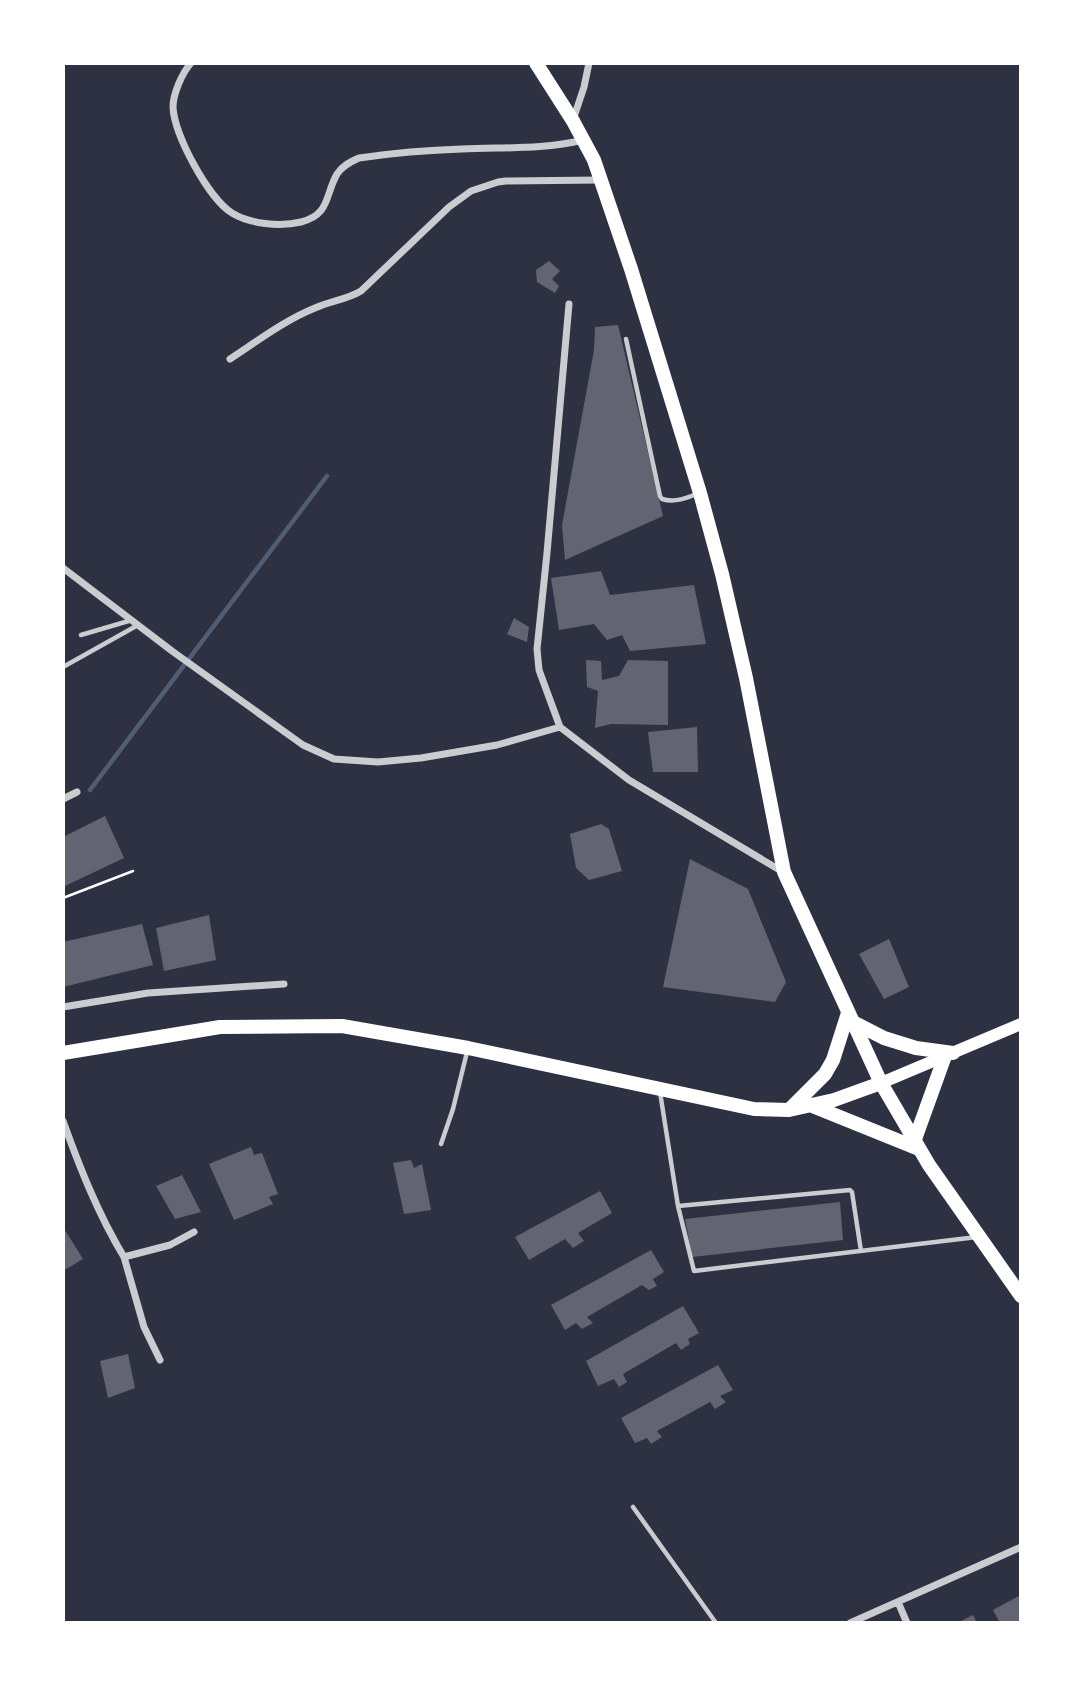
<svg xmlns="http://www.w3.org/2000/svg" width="1084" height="1686" font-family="'Fira Sans Condensed',sans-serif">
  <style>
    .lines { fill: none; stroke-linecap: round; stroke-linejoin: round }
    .stream { stroke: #4f5d75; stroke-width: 4.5 }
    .building { fill: #626471 }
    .path { stroke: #fff; stroke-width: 2.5 }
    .service { stroke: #caccd0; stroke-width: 4.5 }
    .minor { stroke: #caccd0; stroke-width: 7 }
    .secondary { stroke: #fff; stroke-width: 12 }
    .primary { stroke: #fff; stroke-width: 14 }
  </style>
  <rect width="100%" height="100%" fill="#2d3142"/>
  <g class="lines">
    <path class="stream" d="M 90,790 L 327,476"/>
  </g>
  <path class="building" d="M 549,261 L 560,271 L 552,279 L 559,286 L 555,293 L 537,282 L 536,270 Z
    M 618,325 L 663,516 L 565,560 L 562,525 L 594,350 L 595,327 Z
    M 601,571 L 610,595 L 694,585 L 706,644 L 630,651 L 622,635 L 607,640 L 594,624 L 559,630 L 551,578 Z
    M 514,618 L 529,627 L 527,642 L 507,634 Z
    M 586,660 L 601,661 L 602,680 L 619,676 L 628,660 L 668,661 L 668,725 L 611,724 L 595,728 L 598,691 L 587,687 Z
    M 697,727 L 698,772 L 653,772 L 648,732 Z
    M 105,816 L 124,858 L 63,887 L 63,837 Z
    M 601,824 L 609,829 L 622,871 L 589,880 L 576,868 L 570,834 Z
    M 690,859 L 748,889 L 786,982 L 775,1002 L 663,987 Z
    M 209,915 L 216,960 L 164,971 L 156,928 Z
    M 142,924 L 153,965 L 63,987 L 63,942 Z
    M 889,939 L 909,987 L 884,999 L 859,954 Z
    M 251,1147 L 254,1155 L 262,1153 L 278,1194 L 269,1197 L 273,1204 L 234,1220 L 209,1164 Z
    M 411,1160 L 414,1168 L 422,1164 L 431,1210 L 404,1214 L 393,1163 Z
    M 182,1175 L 201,1212 L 175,1219 L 156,1186 Z
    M 600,1191 L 612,1213 L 578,1233 L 584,1241 L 573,1248 L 565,1239 L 529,1260 L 515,1237 Z
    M 840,1202 L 843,1240 L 692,1257 L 685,1219 Z
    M 63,1227 L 83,1259 L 63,1271 Z
    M 651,1250 L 664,1272 L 653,1279 L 657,1286 L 649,1290 L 642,1285 L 587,1317 L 593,1323 L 582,1329 L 576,1323 L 565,1330 L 551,1305 Z
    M 683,1306 L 699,1333 L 688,1339 L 690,1344 L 681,1350 L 676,1343 L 623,1374 L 627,1382 L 619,1387 L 614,1379 L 598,1386 L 586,1361 Z
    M 128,1354 L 135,1388 L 108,1398 L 100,1361 Z
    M 718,1365 L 733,1390 L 720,1396 L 726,1402 L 715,1409 L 710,1402 L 657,1431 L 662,1437 L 651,1444 L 647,1438 L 635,1443 L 621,1418 Z
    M 1021,1595 L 1021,1623 L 1000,1623 L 993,1610 Z
    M 973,1615 L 977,1623 L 957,1623 Z"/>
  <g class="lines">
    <path class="path" d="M 63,898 L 133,871"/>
    <path class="service" d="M 626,339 L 660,496 L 662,499 C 675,503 687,498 699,493
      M 81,635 L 132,620
      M 63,667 L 138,625
      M 660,1092 L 678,1206 L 694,1271 L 977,1237
      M 441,1144 L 453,1109 L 467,1052
      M 678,1206 L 850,1190 L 852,1192 L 861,1251
      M 633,1507 L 716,1623"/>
    <path class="minor" d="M 191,63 C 182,73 173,94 173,107 C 174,135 209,199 232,213 C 250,224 280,227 301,222 C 330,215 325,195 337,174 C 342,166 350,162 359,158 C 393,153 428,150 462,149 C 503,147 543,150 583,140
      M 573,120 L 584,87 L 589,63
      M 230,359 C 256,342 285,320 315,308 C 330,301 346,300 361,291 L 449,207 L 471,191 L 498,182 L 506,181 L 600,180
      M 63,568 L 172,651 L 303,745 L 334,759 L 378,762 L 421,758 L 497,745 L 560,727 L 629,780 L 783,872
      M 560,727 L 539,670 L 537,649 L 547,553 L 569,304
      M 63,799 L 77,792
      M 63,1007 L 148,993 L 284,984
      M 63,1121 C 80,1168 98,1214 124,1257 L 170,1245 L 194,1232
      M 124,1257 L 144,1327 L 160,1360
      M 898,1602 L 907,1623
      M 850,1623 L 1021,1547"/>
    <path class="secondary" d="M 881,1083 L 1021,1024"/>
    <path class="primary" d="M 536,63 L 573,121 L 594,160 L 631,269 L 700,493 L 722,574 L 746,678 L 784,872 L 881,1083 L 929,1165 L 1021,1296
      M 851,1021 L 884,1038 L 916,1048 L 953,1053
      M 63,1053 L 220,1027 L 342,1026 L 468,1048 L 754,1109 L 789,1110 L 834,1100 L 881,1083
      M 810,1105 L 919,1149
      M 790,1109 L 825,1074 L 833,1060 L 848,1013
      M 914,1142 L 945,1056"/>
  </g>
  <rect width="1084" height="1686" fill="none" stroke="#ffffff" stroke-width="130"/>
</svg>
